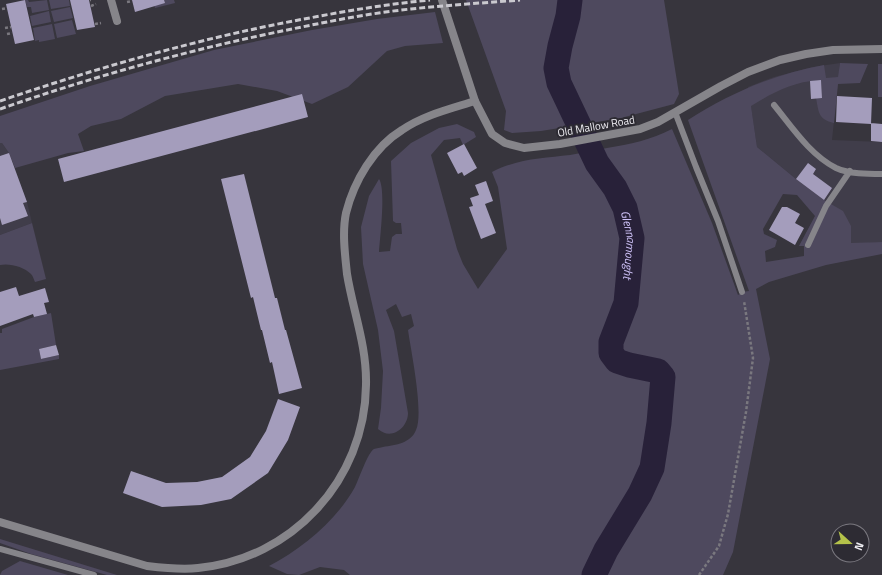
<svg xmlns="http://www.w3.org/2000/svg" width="882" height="575" font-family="'Titillium Web',sans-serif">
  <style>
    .built { fill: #403d4a }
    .green { fill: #4e495e; fill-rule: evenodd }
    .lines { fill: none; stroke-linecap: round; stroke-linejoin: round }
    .river { stroke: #282139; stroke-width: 25 }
    .building { fill: #a49dbc }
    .path { stroke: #7a787f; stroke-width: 2.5; stroke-dasharray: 3 2; stroke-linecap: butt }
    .service { stroke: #86858a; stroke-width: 6 }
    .minor { stroke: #86858a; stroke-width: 8 }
    .tertiary { stroke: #86858a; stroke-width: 8 }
    .rail { stroke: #cac9cf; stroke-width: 3; stroke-dasharray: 6 3; stroke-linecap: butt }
    .labels { text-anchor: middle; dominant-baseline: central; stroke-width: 4; stroke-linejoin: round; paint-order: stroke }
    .street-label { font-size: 11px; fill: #efeef3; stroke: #2d2b33 }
    .water-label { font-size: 12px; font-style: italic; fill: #cdc0f6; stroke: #2d2b33 }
  </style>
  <rect width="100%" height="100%" fill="#37353d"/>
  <path class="built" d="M 840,63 L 832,140 L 882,142 L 882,242 L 851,244 L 805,256 L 804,246 L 799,246 L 824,200 L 796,179 L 757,147 L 748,87 L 774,77 L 813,67 Z
    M 0,143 L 2,143 L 9,153 L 27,202 L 32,223 L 0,235 Z"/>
  <path class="green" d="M 25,0 L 28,0 L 29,2 L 47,0 L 49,10 L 32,13 L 31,7 L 27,7 Z
    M 49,0 L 69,0 L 70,6 L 51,9 Z
    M 153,0 L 174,0 L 175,3 L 155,8 Z
    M 466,0 L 664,0 L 679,94 L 674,104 L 621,118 L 541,131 L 512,133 L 504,130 L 506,111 Z
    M 70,7 L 73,18 L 54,22 L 51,11 Z
    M 49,11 L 51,22 L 32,26 L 30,16 Z
    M 435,12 L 443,43 L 405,46 L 387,51 L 348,87 L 312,104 L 277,91 L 238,84 L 165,96 L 121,119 L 91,126 L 78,134 L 84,151 L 68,153 L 15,168 L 9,153 L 2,143 L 0,143 L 0,116 L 90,86 L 214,50 L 312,30 L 377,19 Z
    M 72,20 L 76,34 L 57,38 L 54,24 Z
    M 52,24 L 55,39 L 39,42 L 39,40 L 35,41 L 33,28 Z
    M 840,63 L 868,64 L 860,83 L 838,84 L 834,123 C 818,119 819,113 816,98 L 822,98 L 821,81 C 798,79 770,94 751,106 L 757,147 L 796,179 L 824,200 L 843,211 L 851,226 L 851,243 L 882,242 L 882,254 L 826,265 L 769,282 L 756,289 L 770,359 L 733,552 L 723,575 L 350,575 L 344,570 L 320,567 L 299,575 L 287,574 L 269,566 C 303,548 336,521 355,487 C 359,479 368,452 374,449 C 376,448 381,448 383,447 C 396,445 411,443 416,430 C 424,413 411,351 408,330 L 414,326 L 411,314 L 402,317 L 396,304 L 386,310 L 394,331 L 408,413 C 408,428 391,441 378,429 L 381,408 L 383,371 L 378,330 L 363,264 L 361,227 L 369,196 L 379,179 C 386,189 380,237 379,252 L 390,251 L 392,237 L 396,234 L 402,234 L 401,223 L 396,223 L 393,221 L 391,161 L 411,143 L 439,128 L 457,124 L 474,132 L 476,137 L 463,145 L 460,138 L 444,140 L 431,155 L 457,249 L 463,264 L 478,289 L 507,249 L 498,187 L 492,172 C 516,159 544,158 570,155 C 583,153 595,150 607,148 C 630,144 651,140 672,129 L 712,223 L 738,295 L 742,292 L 749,291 L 688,120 C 730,93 775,74 824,65 L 826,78 L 838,77 ZM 783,194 L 797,195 L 815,216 L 799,246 L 804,246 L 804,256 L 766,262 L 765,251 L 775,247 L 777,240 L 764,234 L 763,229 Z
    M 878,64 L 882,64 L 882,97 L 878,97 Z
    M 32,223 L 46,279 L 35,282 C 34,280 33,276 31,274 C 24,267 10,263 0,265 L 0,235 Z
    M 51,313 L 56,345 L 39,349 L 41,359 L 59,355 L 59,359 L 0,370 L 0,333 L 2,333 L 2,329 L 34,317 Z
    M 0,539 L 117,575 L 107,575 L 31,554 L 0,543 Z
    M 20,561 L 68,575 L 0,575 L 2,571 Z"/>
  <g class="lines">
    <path class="river" id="s1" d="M 570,0 L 568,16 L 560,46 L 556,68 L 559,83 L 597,163 L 615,188 L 625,208 L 632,238 L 626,303 L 611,342 L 611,353 L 617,361 L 629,365 L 658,371 L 663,377 L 659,423 L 652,468 L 640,494 L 606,550 L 594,575"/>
  </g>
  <path class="building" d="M 25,0 L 34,40 L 15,44 L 6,4 Z
    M 70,0 L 89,0 L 95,27 L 77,30 Z
    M 132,0 L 164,0 L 165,3 L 135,12 Z
    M 821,80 L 822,98 L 811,99 L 810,81 Z
    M 302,94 L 308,117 L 64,182 L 58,159 Z
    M 837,96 L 872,98 L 871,124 L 836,122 Z
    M 871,123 L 882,124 L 882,142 L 871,141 Z
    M 464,144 L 477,168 L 464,176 L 462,172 L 458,174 L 447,153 Z
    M 9,153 L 27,202 L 23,203 L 28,216 L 2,225 L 0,218 L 0,156 Z
    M 808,163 L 816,169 L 813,174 L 832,188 L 824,200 L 796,179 Z
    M 244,174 L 275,298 L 277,298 L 285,330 L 286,330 L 302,388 L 279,394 L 272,362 L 270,363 L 262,330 L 261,330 L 253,297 L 251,298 L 221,179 Z
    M 486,181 L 493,201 L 485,204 L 496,233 L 481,239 L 469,207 L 473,206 L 470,198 L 479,195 L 475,185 Z
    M 782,207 L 787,207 L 800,214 L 795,223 L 804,228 L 795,245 L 769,230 Z
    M 16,287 L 19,296 L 45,288 L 49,302 L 44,303 L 47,314 L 34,317 L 33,314 L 0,326 L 0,292 Z
    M 56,345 L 59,355 L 41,359 L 39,349 Z
    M 278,399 L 300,407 L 288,440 L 268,473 L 231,499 L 201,505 L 162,507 L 123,493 L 131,471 L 166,483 L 197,482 L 222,477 L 250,457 L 266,431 Z"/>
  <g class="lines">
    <path class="path" d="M 90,0 L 91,0
      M 127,2 L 132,1
      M 91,6 L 96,4
      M 2,9 L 7,8
      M 95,24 L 101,23
      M 5,28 L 11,27
      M 7,34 L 12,33
      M 699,575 L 719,546 L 728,514 L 746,412 L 753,358 L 744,301"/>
    <path class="service" d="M 774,105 C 792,127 810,155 836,168 C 849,174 868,174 882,174
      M 675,112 L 696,167 L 718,221 L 742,292
      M 808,245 L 826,206 L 850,171
      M 0,549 L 94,575"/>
    <path class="minor" d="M 111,0 L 117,21
      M 0,522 L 147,566 C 164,568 181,570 198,568 C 292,559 365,480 366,385 C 367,346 353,311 347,274 C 345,255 342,232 346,213 C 354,181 374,147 402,130 C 424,115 450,109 475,101"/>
    <path class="tertiary" d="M 442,0 L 475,101 L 492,134 L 505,143 L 524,148 L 560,144 L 640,129 L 658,122 L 721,86 L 748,72 L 780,60 L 806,54 L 833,50 L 882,49"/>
    <path class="rail" d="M 0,101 C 100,67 201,38 304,19 C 346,11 388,4 430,0
      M 0,109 C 95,76 192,49 292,29 C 331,21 371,13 411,9 C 447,5 484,3 520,0"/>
  </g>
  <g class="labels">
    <g class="street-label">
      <text transform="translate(596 126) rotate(-10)">Old Mallow Road</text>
    </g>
    <g class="water-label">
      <text stroke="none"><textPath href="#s1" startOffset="264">Glennamought</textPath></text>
    </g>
  </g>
  <g transform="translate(850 543) rotate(111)"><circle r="19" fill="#2d2b33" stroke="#7b7980"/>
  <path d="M0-3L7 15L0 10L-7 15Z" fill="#b4c24a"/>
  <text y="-6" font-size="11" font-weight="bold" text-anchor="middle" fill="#efeef3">N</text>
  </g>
</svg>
